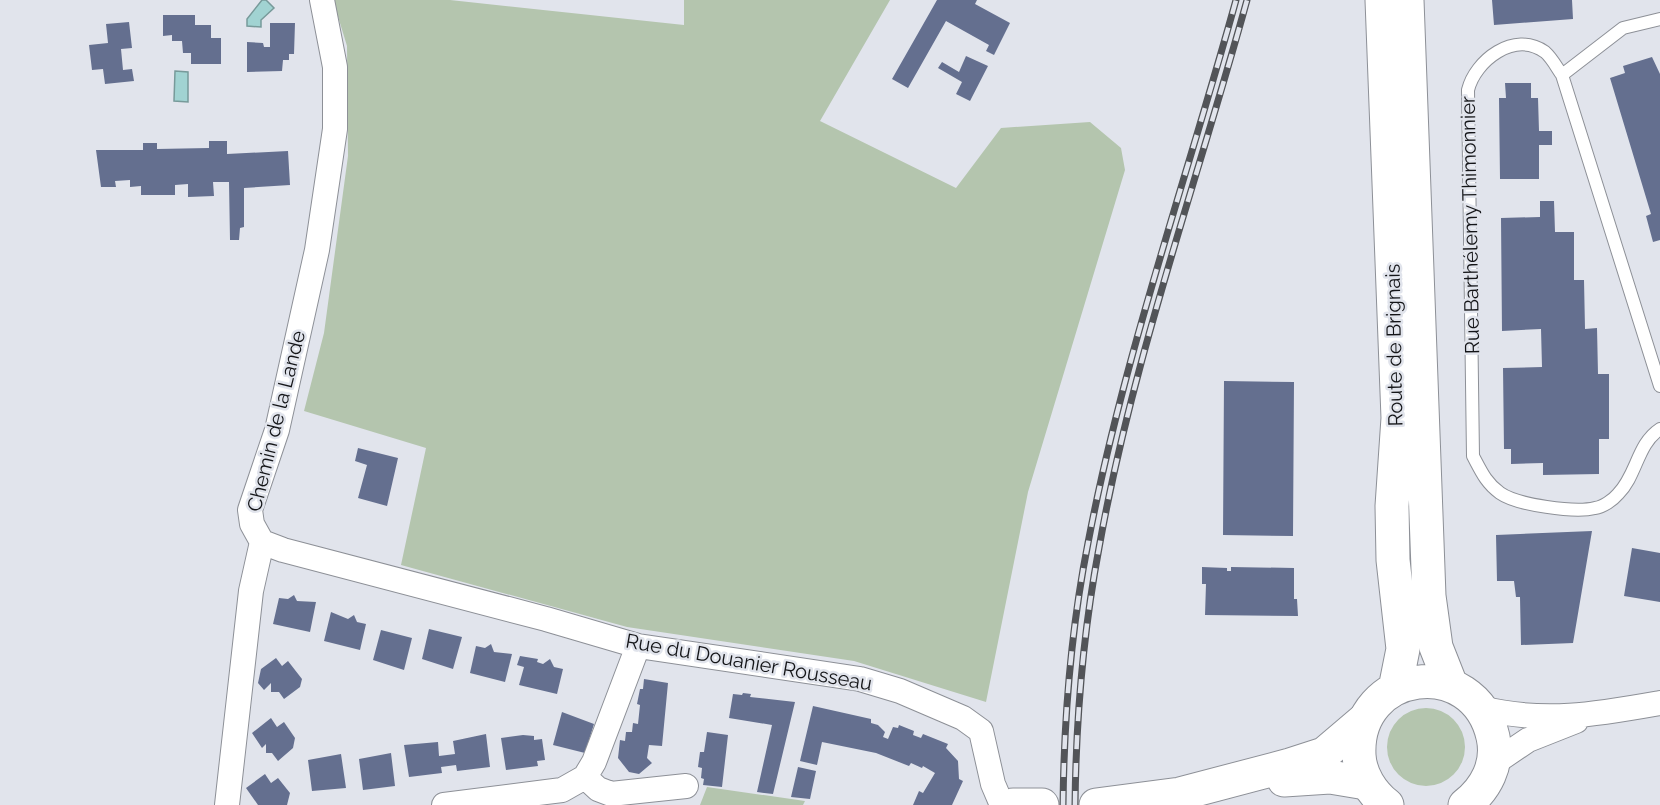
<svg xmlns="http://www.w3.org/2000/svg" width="1660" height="805" font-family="Raleway,sans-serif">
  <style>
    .green { fill: #b4c5ae }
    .water { fill: #a1d3d2; stroke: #779a9a; stroke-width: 1.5 }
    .building { fill: #646f8f }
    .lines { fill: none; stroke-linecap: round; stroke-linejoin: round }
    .lane-casing { stroke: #8d9097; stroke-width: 14 }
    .street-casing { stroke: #8d9097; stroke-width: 26 }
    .secondary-casing { stroke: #8d9097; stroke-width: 35 }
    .primary-casing { stroke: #8d9097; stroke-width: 35 }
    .lane { stroke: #fff; stroke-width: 12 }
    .street { stroke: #fff; stroke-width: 24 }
    .secondary { stroke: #fff; stroke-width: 33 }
    .primary { stroke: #fff; stroke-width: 33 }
    .rail-casing { stroke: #525458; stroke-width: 7 }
    .rail { stroke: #e1e4ec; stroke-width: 4.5; stroke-dasharray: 14; stroke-linecap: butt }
    .labels { text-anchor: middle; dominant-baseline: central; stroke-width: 5; stroke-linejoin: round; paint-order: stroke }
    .street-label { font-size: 20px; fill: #141518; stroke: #e1e4ec }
  </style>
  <rect width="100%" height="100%" fill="#e1e4ec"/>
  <path class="green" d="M 333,0 L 450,0 L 684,25 L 684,0 L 890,0 L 820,121 L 956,188 L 1001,128 L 1090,122 L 1121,148 L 1125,170 L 1028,492 L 986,702 L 854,661 L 627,627 L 401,565 L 426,448 L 304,411 L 324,333 L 348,156 L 347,46 Z
    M1387 747a39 39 0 1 1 78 0a39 39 0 1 1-78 0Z
    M 707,787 L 805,801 L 803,805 L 700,805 Z"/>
  <path class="water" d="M 262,0 L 266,0 L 274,8 L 261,20 L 261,27 L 247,26 L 247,19 Z
    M 175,71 L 188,72 L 188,102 L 174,101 Z"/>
  <path class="building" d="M 937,0 L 977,0 L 975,4 L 1010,23 L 994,55 L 986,51 L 989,45 L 946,21 L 908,88 L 892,79 Z
    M 1492,0 L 1572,0 L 1573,19 L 1494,25 Z
    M 163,15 L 195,15 L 195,25 L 211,25 L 211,38 L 221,38 L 221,64 L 191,64 L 191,53 L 183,53 L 182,41 L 172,41 L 172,35 L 163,36 Z
    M 129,22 L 132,48 L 121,49 L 123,70 L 132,69 L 134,81 L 105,84 L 103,69 L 92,70 L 89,45 L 108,43 L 106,24 Z
    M 270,23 L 295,23 L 294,54 L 289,54 L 289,60 L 283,60 L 282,71 L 247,72 L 247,42 L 263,43 L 264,47 L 270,47 Z
    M 966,56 L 988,66 L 970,101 L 956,94 L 962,82 L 938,68 L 942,62 L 959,72 Z
    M 1652,57 L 1660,74 L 1660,240 L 1653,242 L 1646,216 L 1651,214 L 1610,78 L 1625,73 L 1623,66 Z
    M 1505,83 L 1531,83 L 1531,98 L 1538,98 L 1539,131 L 1552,131 L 1552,145 L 1539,145 L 1539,179 L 1500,179 L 1499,98 L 1506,98 Z
    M 209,141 L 227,141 L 227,154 L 288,151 L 290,185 L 244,188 L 244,227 L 240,228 L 239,240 L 230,240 L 229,182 L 213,182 L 214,196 L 188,197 L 188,184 L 175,185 L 175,195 L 141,195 L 141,186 L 130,187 L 130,180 L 115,181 L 116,187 L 101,187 L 96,150 L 143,150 L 143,143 L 157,143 L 157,149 L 209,148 Z
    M 1540,201 L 1554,201 L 1555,232 L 1574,232 L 1574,280 L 1584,280 L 1585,329 L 1597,328 L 1598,374 L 1609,374 L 1609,439 L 1599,439 L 1599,474 L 1543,475 L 1543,463 L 1511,464 L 1511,449 L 1504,449 L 1503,368 L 1542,367 L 1541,329 L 1502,331 L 1501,218 L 1540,217 Z
    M 1224,381 L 1294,382 L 1293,536 L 1223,535 Z
    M 358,448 L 398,458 L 387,506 L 358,498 L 367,465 L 355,461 Z
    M 1592,531 L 1573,643 L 1521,645 L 1520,597 L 1516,597 L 1514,581 L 1497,581 L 1496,535 Z
    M 1632,548 L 1660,553 L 1660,602 L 1624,596 Z
    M 1202,567 L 1227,568 L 1227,571 L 1231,571 L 1231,567 L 1294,568 L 1294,599 L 1297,599 L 1298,616 L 1205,615 L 1206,584 L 1202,584 Z
    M 294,595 L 297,601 L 316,602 L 310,632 L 273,624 L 279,598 L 288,599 Z
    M 331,612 L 348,619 L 354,615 L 357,622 L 366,624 L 360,650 L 324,641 Z
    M 429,629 L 462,637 L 453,669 L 422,659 Z
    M 381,630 L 412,638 L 404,670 L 373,660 Z
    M 491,644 L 494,652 L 512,654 L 505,682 L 470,673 L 476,646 L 485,648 Z
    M 520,656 L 538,659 L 537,662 L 543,664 L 550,659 L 554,667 L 563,669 L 557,694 L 519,685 L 524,667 L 517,665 Z
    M 276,658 L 282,666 L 288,661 L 302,679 L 300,687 L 284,699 L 279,692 L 271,692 L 271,683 L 264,690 L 258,683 L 261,669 Z
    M 644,679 L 668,683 L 662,746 L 649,745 L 647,758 L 652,763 L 639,774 L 629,772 L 618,758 L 620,740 L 625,741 L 626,732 L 632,732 L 633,723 L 638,724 L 640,705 L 637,704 L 640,689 L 643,689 Z
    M 743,693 L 751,694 L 750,697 L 795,702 L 773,794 L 757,792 L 772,725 L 729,718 L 733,694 L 742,695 Z
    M 813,706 L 871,719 L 871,723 L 878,725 L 885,732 L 883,737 L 888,739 L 893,727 L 898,728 L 899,725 L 914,731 L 913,735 L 921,738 L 923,734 L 948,744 L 946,748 L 958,761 L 959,779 L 963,781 L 952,805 L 913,805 L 919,791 L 923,793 L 935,773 L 923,766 L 922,768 L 911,763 L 909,766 L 876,753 L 822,742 L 817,765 L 800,761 Z
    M 562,712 L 594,724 L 585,753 L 553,745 Z
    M 271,718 L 277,727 L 284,722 L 295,738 L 293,748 L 278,761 L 272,753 L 266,753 L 266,744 L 262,748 L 252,733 Z
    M 707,732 L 728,735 L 722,787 L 703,785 L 704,779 L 701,778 L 702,768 L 698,767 L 700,752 L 704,752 Z
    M 486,734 L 490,767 L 457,771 L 456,765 L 441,767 L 442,773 L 409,777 L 404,745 L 438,742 L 439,756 L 455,754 L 453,741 Z
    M 523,735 L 534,736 L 534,740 L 542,739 L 545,760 L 537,761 L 538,766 L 506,770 L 501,738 Z
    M 391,753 L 395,786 L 363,790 L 359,759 Z
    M 341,754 L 346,788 L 312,791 L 308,760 Z
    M 798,767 L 816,771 L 810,799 L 791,797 Z
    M 265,774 L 271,783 L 278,778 L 290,793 L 287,805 L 258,805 L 246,788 Z"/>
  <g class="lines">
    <defs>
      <path id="lane" d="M 1562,75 L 1623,28 L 1660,19
        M 1660,386 L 1562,75 C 1557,68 1552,58 1545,52 C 1514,30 1475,61 1468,90 L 1473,456 C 1481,471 1486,483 1500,493 C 1517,505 1575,513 1595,508 C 1603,507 1613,500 1618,494 C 1637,475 1637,444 1660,429"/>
      <path id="street" d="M 262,542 L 283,550 L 546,619 L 638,646 L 860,679 L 900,691 L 963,718 L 981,731 L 993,784 L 1002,805
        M 1481,708 C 1544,724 1598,714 1660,703
        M 1494,763 L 1528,740 L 1576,721
        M 585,777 L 598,789 L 611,794 L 686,786
        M 227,805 L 251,591 L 262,542 L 252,524 L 250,510 L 277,430 L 317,250 L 335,129 L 335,67 L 322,0
        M 444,805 L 562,790 L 585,777 L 594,762 L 638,646"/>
      <path id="secondary" d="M 1284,780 L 1330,777 L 1366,783
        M 1013,805 L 1042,805
        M 1096,805 L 1180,794 L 1290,765 L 1324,754 L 1364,720"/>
      <path id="primary" d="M 1382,0 L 1398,418 L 1392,506 L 1393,560 L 1403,649 L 1395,689
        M 1407,0 L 1429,596 L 1436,647 L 1451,685
        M 1387,805 C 1372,793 1360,775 1359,755 C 1355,669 1474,653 1493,737 C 1499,764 1486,789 1465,805"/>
    </defs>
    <use href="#lane" class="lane-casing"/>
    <use href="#street" class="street-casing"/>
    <use href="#secondary" class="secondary-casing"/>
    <use href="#primary" class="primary-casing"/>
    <use href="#lane" class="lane"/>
    <use href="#street" class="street"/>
    <use href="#secondary" class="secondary"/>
    <use href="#primary" class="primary"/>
    <defs>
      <path id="rail" d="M 1063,805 C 1064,717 1071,629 1088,543 C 1123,359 1186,181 1236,0
        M 1075,805 C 1076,719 1083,633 1099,548 C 1132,362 1197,182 1247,0"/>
    </defs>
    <use href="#rail" class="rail-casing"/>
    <use href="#rail" class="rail"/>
  </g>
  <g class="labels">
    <g class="street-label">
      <text transform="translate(1470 225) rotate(-91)">Rue Barthélemy Thimonnier</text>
      <text transform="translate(1394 345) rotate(-91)">Route de Brignais</text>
      <text transform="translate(276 421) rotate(-76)">Chemin de la Lande</text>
      <text transform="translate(749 662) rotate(10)">Rue du Douanier Rousseau</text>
    </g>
  </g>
</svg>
